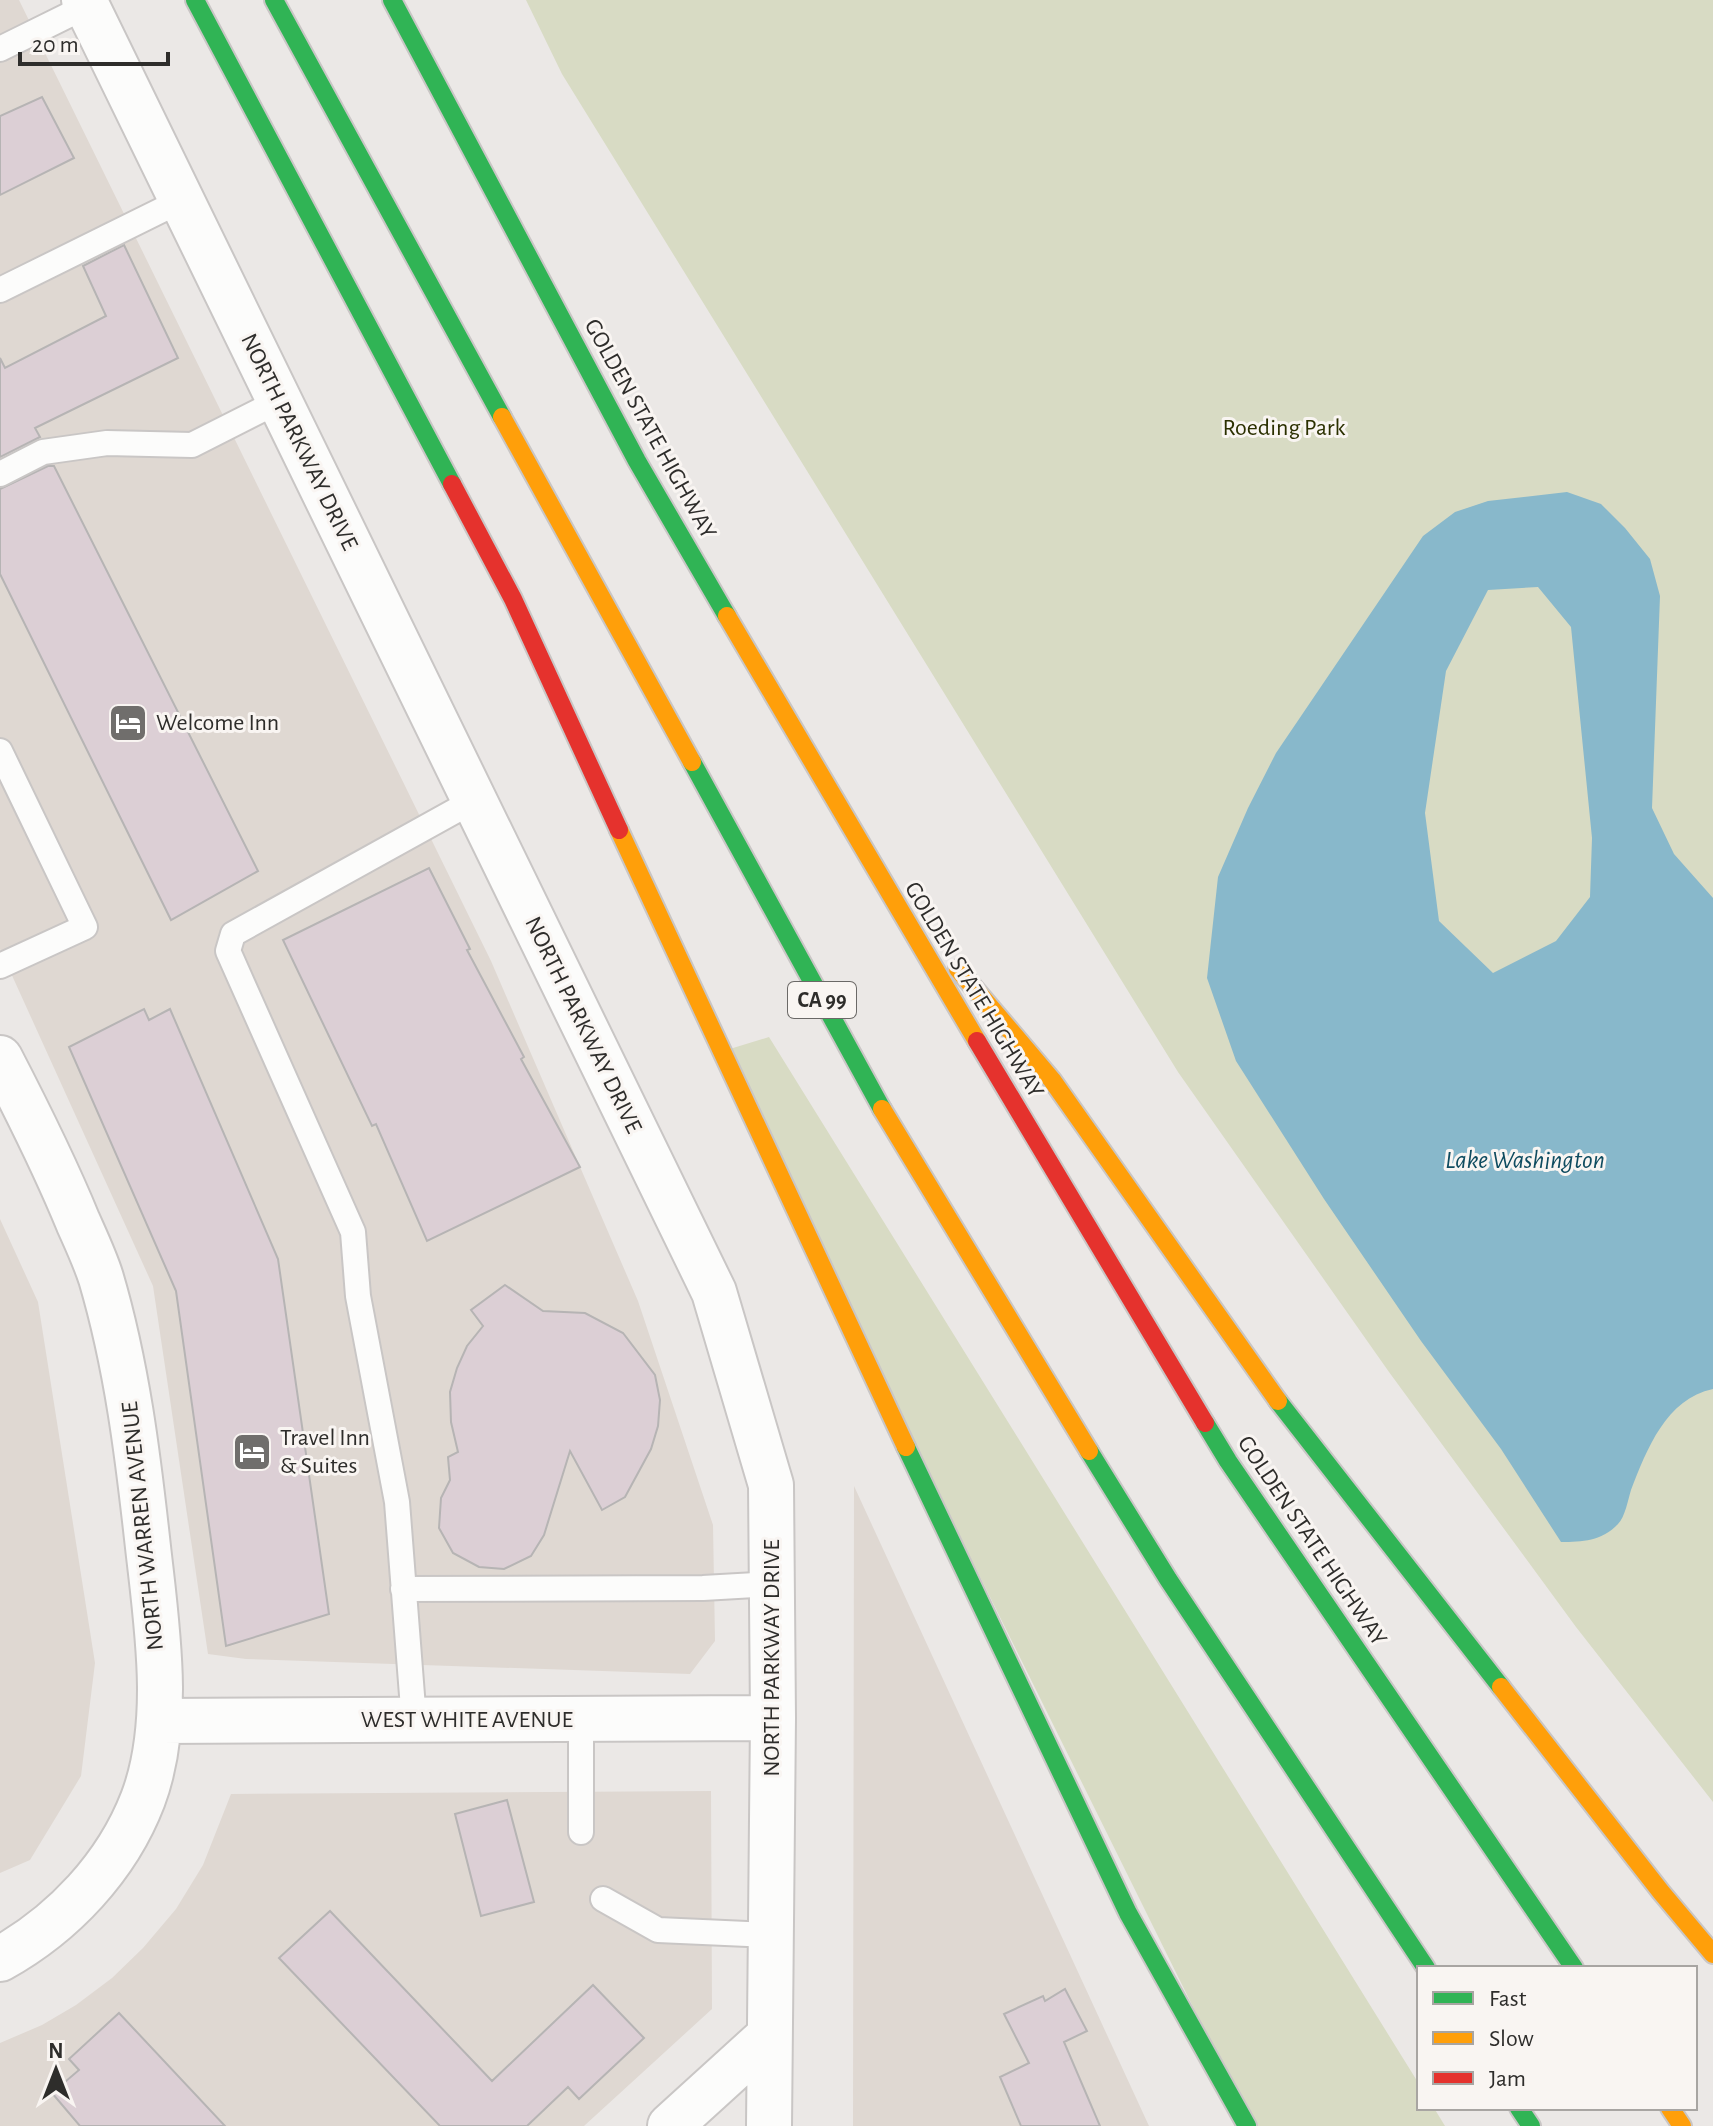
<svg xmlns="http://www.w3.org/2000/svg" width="1713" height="2126" font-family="'Alegreya Sans',sans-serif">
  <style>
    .built { fill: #dfd8d2 }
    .green { fill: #d8dbc4 }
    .water { fill: #88b8cb; fill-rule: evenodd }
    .building { fill: #dccfd5; stroke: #b6b4b4; stroke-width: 2 }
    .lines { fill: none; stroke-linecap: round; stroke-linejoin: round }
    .lane-casing { stroke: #c9c6c5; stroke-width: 28 }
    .street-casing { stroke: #c9c6c5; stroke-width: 48 }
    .fast-casing { stroke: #c9c6c5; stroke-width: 22 }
    .slow-casing { stroke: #c9c6c5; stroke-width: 22 }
    .jam-casing { stroke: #c9c6c5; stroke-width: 22 }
    .lane { stroke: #fcfcfb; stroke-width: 24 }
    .street { stroke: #fcfcfb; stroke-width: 44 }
    .fast { stroke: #30b455; stroke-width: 18 }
    .slow { stroke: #ff9f0a; stroke-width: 18 }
    .jam { stroke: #e5322d; stroke-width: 18 }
    .labels { text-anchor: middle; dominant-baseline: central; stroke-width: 6; stroke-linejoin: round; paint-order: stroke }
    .shield { fill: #f9f5f2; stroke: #6b6967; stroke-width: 2 }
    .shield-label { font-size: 22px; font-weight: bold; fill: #2e2d2b }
    .park-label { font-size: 24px; fill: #2b3000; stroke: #f9f5f2 }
    .street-label { font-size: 24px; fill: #2e2d2b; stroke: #f9f5f2 }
    .poi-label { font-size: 24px; fill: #2e2d2b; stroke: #f9f5f2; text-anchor: start }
    .water-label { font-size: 26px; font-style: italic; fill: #0f4c60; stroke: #f9f5f2 }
  </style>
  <rect width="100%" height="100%" fill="#ebe8e6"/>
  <path class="built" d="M 0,0 L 19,0 L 491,961 L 638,1301 L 713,1525 L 715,1641 L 690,1674 L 246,1659 L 208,1654 L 153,1286 L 0,949 Z
    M 0,1219 L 38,1302 L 95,1663 L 81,1776 L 30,1860 L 0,1873 Z
    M 854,1486 L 1149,2126 L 853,2126 Z
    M 711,1791 L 712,2009 L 584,2126 L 0,2126 L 0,2043 L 42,2025 L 76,2005 L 112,1978 L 143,1948 L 176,1909 L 203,1865 L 231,1794 Z"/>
  <path class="green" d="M 526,0 L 1713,0 L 1713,1802 L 1576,1627 L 1389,1372 L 1178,1072 L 562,74 Z
    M 769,1037 L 1419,2084 L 1419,2108 L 1434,2108 L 1445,2126 L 1252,2126 L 720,1052 Z"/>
  <path class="water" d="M 1567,492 L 1601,504 L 1625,528 L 1650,559 L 1660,596 L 1652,808 L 1674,854 L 1713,898 L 1713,1389 C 1666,1399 1647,1449 1631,1490 C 1628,1500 1625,1517 1618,1524 C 1602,1541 1582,1542 1561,1542 L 1501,1449 L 1421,1341 L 1324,1199 L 1236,1061 L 1207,978 L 1218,877 L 1248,808 L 1276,753 L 1423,536 L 1455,512 L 1488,501 ZM 1538,587 L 1571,627 L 1592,838 L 1590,897 L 1556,941 L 1493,973 L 1439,921 L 1425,813 L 1446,671 L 1488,590 Z"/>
  <path class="building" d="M 42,97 L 74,158 L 0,195 L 0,116 Z
    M 124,245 L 178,358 L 35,428 L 40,437 L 0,457 L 0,358 L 5,368 L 106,316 L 83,266 Z
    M 48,466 L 54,466 L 258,871 L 171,920 L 0,574 L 0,489 Z
    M 429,868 L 470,949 L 467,950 L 524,1057 L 521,1059 L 580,1167 L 427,1241 L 376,1124 L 372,1126 L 283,940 Z
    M 144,1009 L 149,1020 L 170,1009 L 278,1259 L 329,1614 L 226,1646 L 176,1291 L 69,1047 Z
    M 505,1285 L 543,1311 L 585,1313 L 623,1333 L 655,1375 L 660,1400 L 658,1426 L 651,1449 L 625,1497 L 602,1510 L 570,1451 L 544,1535 L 531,1556 L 504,1569 L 479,1567 L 453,1553 L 439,1528 L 441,1498 L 450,1480 L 448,1457 L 458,1452 L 451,1422 L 450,1392 L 457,1368 L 467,1346 L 483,1326 L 471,1310 Z
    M 507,1800 L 534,1902 L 481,1916 L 455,1814 Z
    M 330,1911 L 492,2081 L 593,1985 L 644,2038 L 579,2099 L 568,2087 L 527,2126 L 440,2126 L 279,1958 Z
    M 1065,1989 L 1087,2031 L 1064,2042 L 1100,2126 L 1021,2126 L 1000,2077 L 1029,2063 L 1004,2014 L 1043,1996 L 1045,2001 Z
    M 119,2013 L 225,2126 L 80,2126 L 52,2093 L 79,2070 L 69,2059 Z"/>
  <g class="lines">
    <defs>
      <path id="lane" d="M 0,49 L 87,6
        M 0,290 L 182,200
        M 0,474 L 43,452 L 107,443 L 192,445 L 279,401
        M 0,751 L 85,927 L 0,966
        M 403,1589 L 703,1588 L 772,1584
        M 414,1721 L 397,1502 L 358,1296 L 353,1232 L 228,951 L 233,934 L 473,801
        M 581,1832 L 581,1719
        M 603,1899 L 658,1930 L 771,1935"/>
      <path id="street" d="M 84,0 L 714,1292 L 771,1485 L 773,1718 L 769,2126
        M 0,1058 C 28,1112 55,1166 78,1222 C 86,1240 95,1259 101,1278 C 127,1366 138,1456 148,1547 C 157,1627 172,1722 143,1799 C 117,1867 63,1924 0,1959
        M 160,1721 L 773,1718
        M 670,2126 L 769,2036"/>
      <path id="fast" d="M 195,0 L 452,484
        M 274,0 L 502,417
        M 392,0 L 637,461 L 727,616
        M 692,762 L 882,1109
        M 1278,1401 L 1501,1687
        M 1205,1423 L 1228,1461 L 1574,1968
        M 906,1447 L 1128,1913 L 1247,2126
        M 1089,1451 L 1168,1579 L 1426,1968
        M 1519,2108 L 1531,2126"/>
      <path id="slow" d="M 502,417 L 692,762
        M 727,616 L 977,1041
        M 619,830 L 906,1447
        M 958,969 L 1052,1080 L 1278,1401
        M 882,1109 L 1089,1451
        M 1501,1687 L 1661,1892 L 1713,1954
        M 1670,2108 L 1682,2126"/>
      <path id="jam" d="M 452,484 L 513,599 L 619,830
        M 977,1041 L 1205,1423"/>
    </defs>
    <use href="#lane" class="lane-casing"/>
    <use href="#street" class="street-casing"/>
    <use href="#fast" class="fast-casing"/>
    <use href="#slow" class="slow-casing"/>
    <use href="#jam" class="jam-casing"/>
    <use href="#lane" class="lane"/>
    <use href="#street" class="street"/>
    <use href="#fast" class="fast"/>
    <use href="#slow" class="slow"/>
    <use href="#jam" class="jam"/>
  </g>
  <defs>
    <symbol id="hotel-square" viewBox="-11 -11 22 22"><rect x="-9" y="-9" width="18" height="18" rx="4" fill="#706e6c" stroke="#f9f5f2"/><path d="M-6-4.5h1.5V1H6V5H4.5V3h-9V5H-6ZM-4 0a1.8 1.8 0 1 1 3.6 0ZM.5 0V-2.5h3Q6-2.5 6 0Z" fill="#fff"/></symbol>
  </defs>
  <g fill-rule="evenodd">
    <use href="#hotel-square" x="106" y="701" width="44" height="44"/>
    <use href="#hotel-square" x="230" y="1430" width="44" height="44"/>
  </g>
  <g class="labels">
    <rect class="shield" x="788" y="982" width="68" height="36" rx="6"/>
    <g class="shield-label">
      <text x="822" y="1000">CA 99</text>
    </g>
    <g class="park-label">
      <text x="1284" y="428">Roeding Park</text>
    </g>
    <g class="street-label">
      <text transform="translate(650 429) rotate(61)">GOLDEN STATE HIGHWAY</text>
      <text transform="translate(299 442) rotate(64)">NORTH PARKWAY DRIVE</text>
      <text transform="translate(974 990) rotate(59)">GOLDEN STATE HIGHWAY</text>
      <text transform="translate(583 1025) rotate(64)">NORTH PARKWAY DRIVE</text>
      <text transform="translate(143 1526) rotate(-96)">NORTH WARREN AVENUE</text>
      <text transform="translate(1312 1541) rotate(56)">GOLDEN STATE HIGHWAY</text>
      <text transform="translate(772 1658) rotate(-90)">NORTH PARKWAY DRIVE</text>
      <text x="467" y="1720">WEST WHITE AVENUE</text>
    </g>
    <g class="poi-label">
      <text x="156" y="723">Welcome Inn</text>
      <text x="280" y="1438">Travel Inn<tspan x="280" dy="28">&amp; Suites</tspan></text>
    </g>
    <g class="water-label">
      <text x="1525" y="1160">Lake Washington</text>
    </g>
  </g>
  <rect x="1417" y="1966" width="280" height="144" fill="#f9f5f2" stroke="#a8a5a2" stroke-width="2"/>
  <rect x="1433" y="1992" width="40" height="12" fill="#30b455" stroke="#a8a5a2" stroke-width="2"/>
  <text x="1489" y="2006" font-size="24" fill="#2e2d2b">Fast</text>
  <rect x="1433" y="2032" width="40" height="12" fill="#ff9f0a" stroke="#a8a5a2" stroke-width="2"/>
  <text x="1489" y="2046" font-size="24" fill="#2e2d2b">Slow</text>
  <rect x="1433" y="2072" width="40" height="12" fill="#e5322d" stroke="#a8a5a2" stroke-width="2"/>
  <text x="1489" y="2086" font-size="24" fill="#2e2d2b">Jam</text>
  <g transform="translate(56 2070)" stroke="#f9f5f2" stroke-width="6" paint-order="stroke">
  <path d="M0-6L14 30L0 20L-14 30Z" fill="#2e2d2b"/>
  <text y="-12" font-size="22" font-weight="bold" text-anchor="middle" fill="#2e2d2b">N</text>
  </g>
  <path d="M20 52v12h148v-12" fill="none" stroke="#2e2d2b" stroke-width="4"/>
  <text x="32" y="52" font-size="24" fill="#2e2d2b" stroke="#f9f5f2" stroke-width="6" paint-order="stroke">20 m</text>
</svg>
